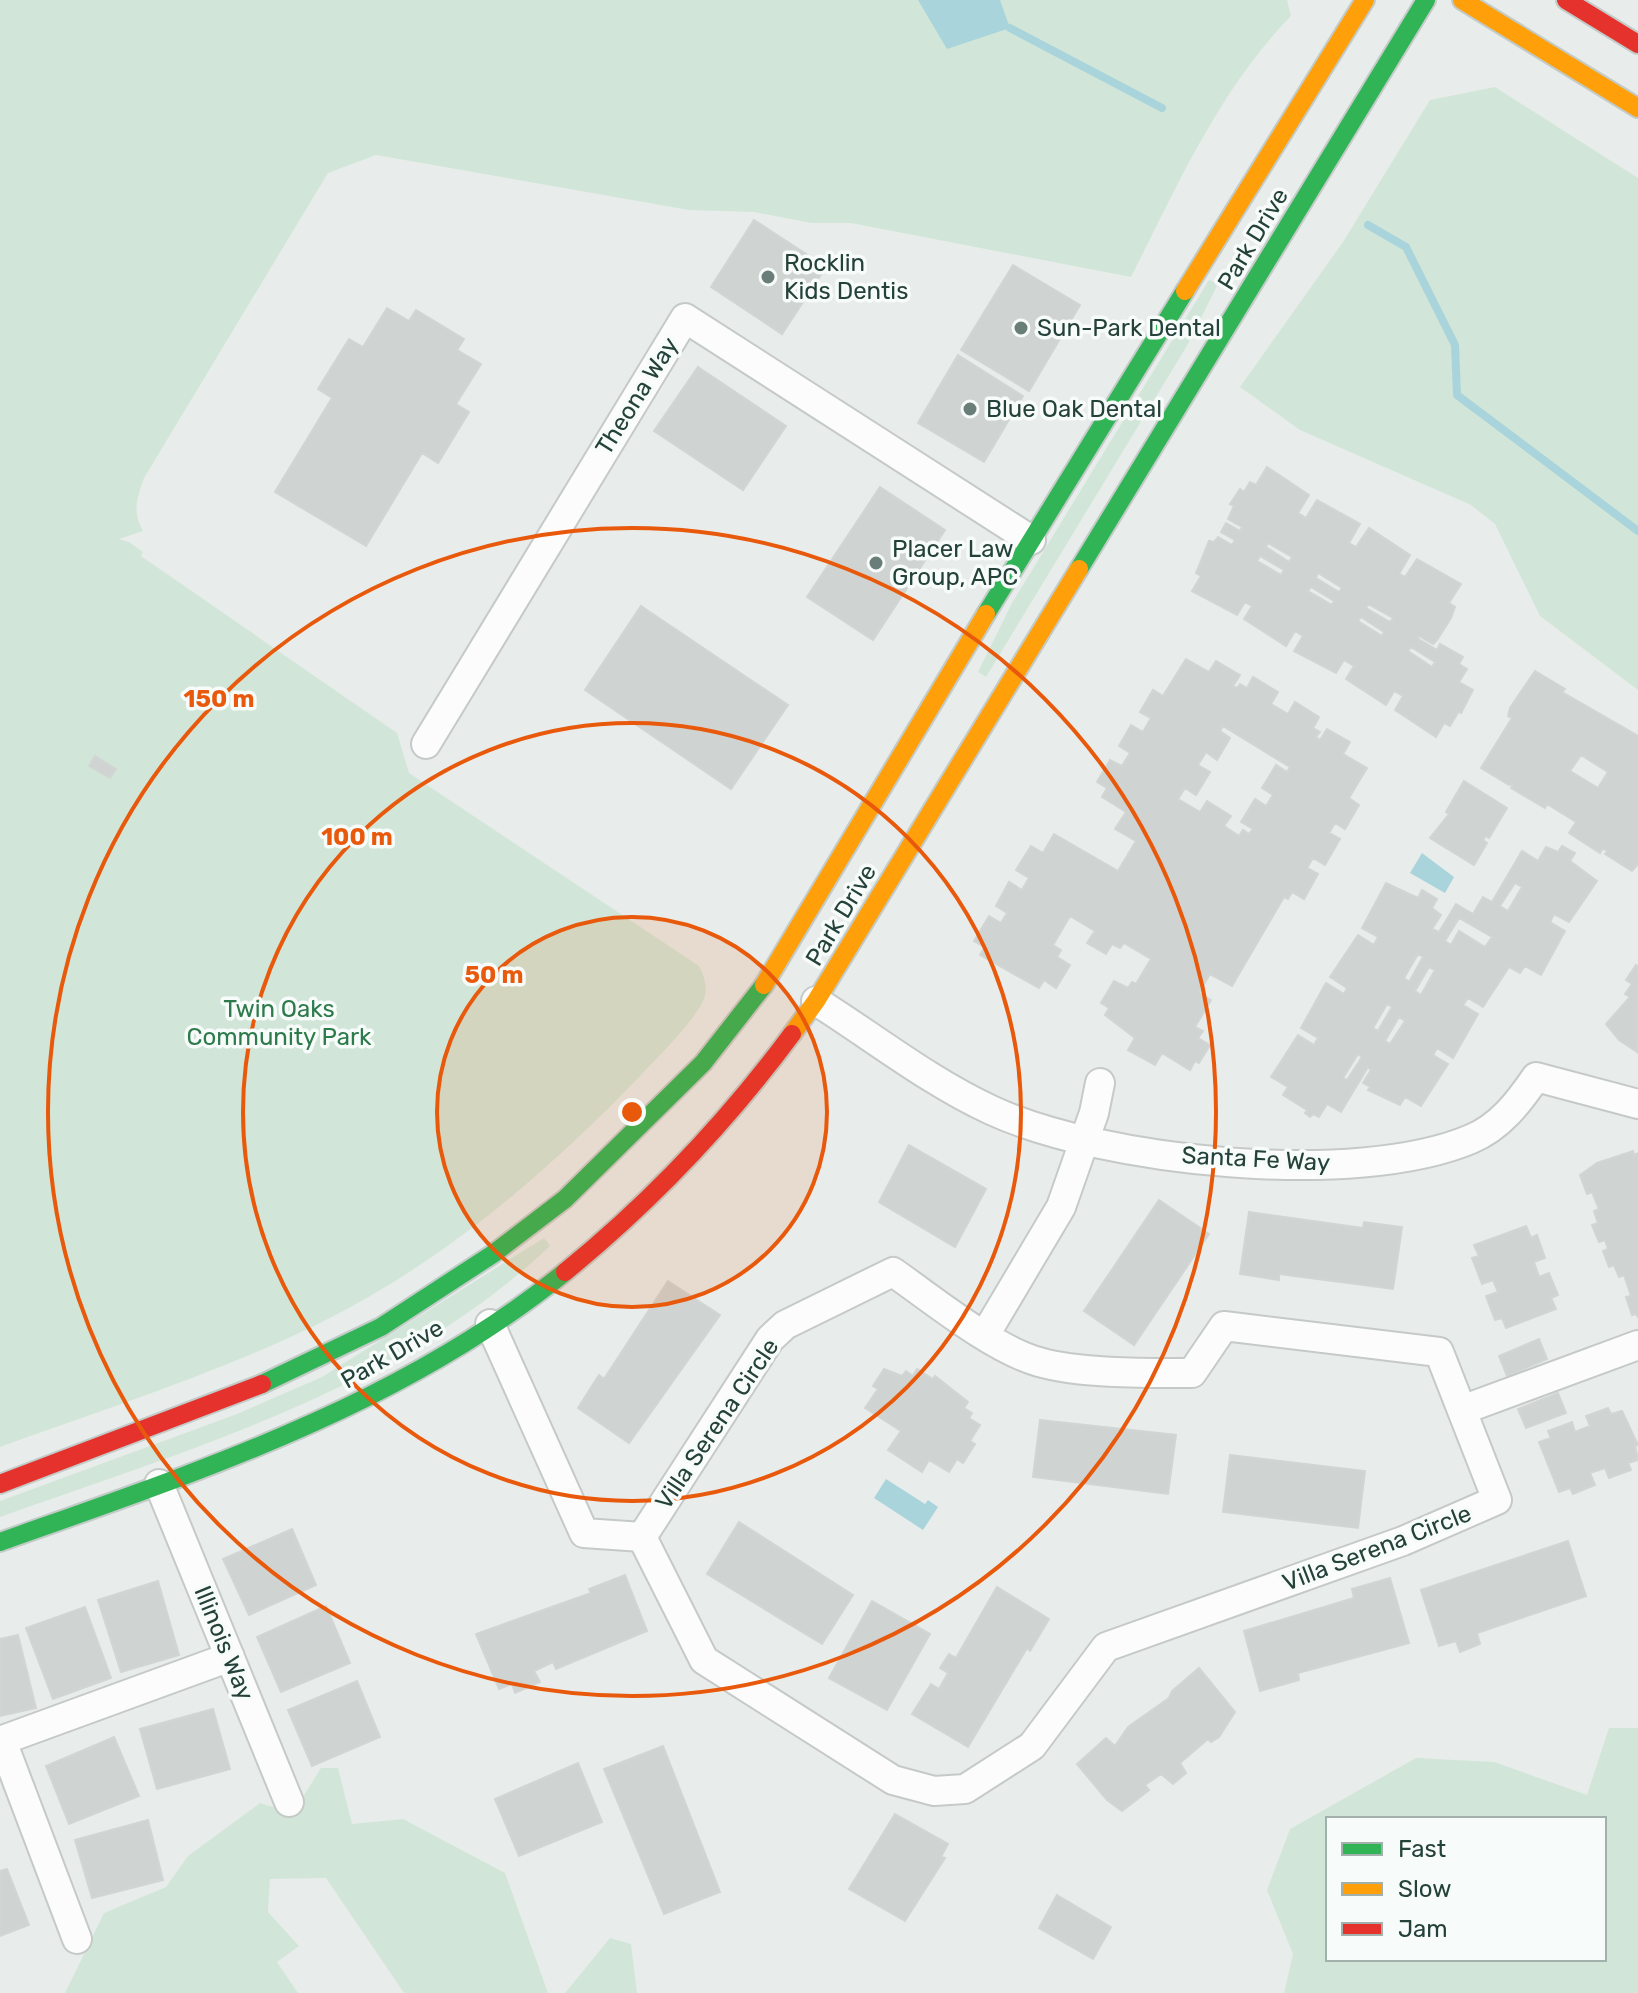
<svg xmlns="http://www.w3.org/2000/svg" width="1638" height="1993" font-family="Rubik,sans-serif">
  <style>
    .green { fill: #d1e6d8; fill-rule: evenodd }
    .water { fill: #a9d4db }
    .lines { fill: none; stroke-linecap: round; stroke-linejoin: round }
    .stream { stroke: #a9d4db; stroke-width: 8 }
    .building { fill: #cfd4d2; stroke: #d1d6d4; stroke-width: 2; fill-rule: evenodd }
    .street-casing { stroke: #c5cac8; stroke-width: 32 }
    .fast-casing { stroke: #c3cbc8; stroke-width: 22 }
    .slow-casing { stroke: #c3cbc8; stroke-width: 22 }
    .jam-casing { stroke: #c3cbc8; stroke-width: 22 }
    .street { stroke: #fcfcfc; stroke-width: 28 }
    .fast { stroke: #30b455; stroke-width: 18 }
    .slow { stroke: #ff9f0a; stroke-width: 18 }
    .jam { stroke: #e5322d; stroke-width: 18 }
    .ring { fill: none; stroke: #e8590c; stroke-width: 4 }
    .poi-dot { fill: #697e78; stroke: #f7fbf9; stroke-width: 3 }
    .labels { text-anchor: middle; dominant-baseline: central; stroke-width: 7; stroke-linejoin: round; paint-order: stroke }
    .street-label { font-size: 24px; fill: #24423a; stroke: #f7fbf9 }
    .poi-label { font-size: 24px; fill: #24423a; stroke: #f7fbf9; text-anchor: start }
    .park-label { font-size: 24px; fill: #2d7a4b; stroke: #f7fbf9 }
    .centre { fill: #e8590c; stroke: #f7fbf9; stroke-width: 4 }
    .ring-label { font-size: 24px; text-anchor: middle; font-weight: bold; fill: #e8590c; stroke: #f7fbf9; stroke-width: 7; stroke-linejoin: round; paint-order: stroke }
  </style>
  <rect width="100%" height="100%" fill="#e8edeb"/>
  <path class="green" d="M 0,0 L 1287,0 L 1291,16 C 1220,88 1176,188 1131,277 L 851,223 L 811,223 L 754,212 L 689,210 L 376,155 L 328,173 L 144,478 C 137,498 132,511 143,531 L 119,539 L 129,542 L 143,552 L 141,556 L 397,733 L 409,773 L 699,966 C 704,976 709,989 703,1001 C 695,1020 657,1058 641,1075 C 548,1172 443,1262 322,1322 C 219,1373 107,1408 0,1447 Z
    M 1495,87 L 1638,178 L 1638,690 L 1540,616 L 1495,524 L 1471,505 L 1300,430 L 1240,387 L 1343,242 L 1430,100 Z
    M 1209,280 L 1218,284 L 1188,344 L 986,677 L 978,672 L 1012,603 Z
    M 544,1238 L 550,1246 C 399,1389 191,1449 0,1517 L 0,1501 L 237,1414 L 322,1377 Z
    M 1609,1728 L 1638,1728 L 1638,1993 L 1284,1993 L 1293,1954 L 1267,1890 L 1290,1829 L 1416,1758 L 1494,1762 L 1587,1795 ZM 1604,1819 L 1604,1959 L 1328,1959 L 1328,1819 Z
    M 321,1768 L 338,1768 L 352,1824 L 403,1819 L 505,1873 L 548,1993 L 404,1993 L 326,1878 L 270,1879 L 268,1912 L 299,1946 L 277,1962 L 298,1993 L 65,1993 L 104,1913 L 166,1887 L 188,1856 L 260,1803 L 293,1813 Z
    M 610,1938 L 631,1944 L 637,1993 L 565,1993 Z"/>
  <path class="water" d="M 918,0 L 1000,0 L 1010,28 L 947,49 Z
    M 1422,853 L 1454,877 L 1445,893 L 1410,873 Z
    M 886,1479 L 925,1504 L 928,1500 L 938,1507 L 923,1530 L 874,1498 Z"/>
  <g class="lines">
    <path class="stream" d="M 1010,28 L 1162,108
      M 1368,225 L 1406,247 L 1455,345 L 1457,395 L 1638,531"/>
  </g>
  <path class="building" d="M 754,220 L 826,267 L 782,334 L 711,287 Z
    M 1013,265 L 1080,305 L 1029,391 L 961,350 Z
    M 387,308 L 409,321 L 416,310 L 464,339 L 457,350 L 481,364 L 456,404 L 469,412 L 438,463 L 422,453 L 366,546 L 275,492 L 332,398 L 318,389 L 349,339 L 363,347 Z
    M 958,355 L 1023,396 L 984,462 L 918,423 Z
    M 698,367 L 786,426 L 743,490 L 654,431 Z
    M 1267,467 L 1309,495 L 1298,513 L 1306,518 L 1317,500 L 1360,524 L 1349,543 L 1356,547 L 1369,528 L 1410,555 L 1399,574 L 1405,577 L 1417,559 L 1461,584 L 1449,603 L 1455,607 L 1451,618 L 1437,640 L 1433,644 L 1419,636 L 1417,638 L 1437,650 L 1440,644 L 1463,657 L 1459,664 L 1467,669 L 1459,682 L 1473,690 L 1461,713 L 1459,711 L 1450,726 L 1444,723 L 1436,737 L 1395,710 L 1403,696 L 1394,691 L 1386,705 L 1346,679 L 1354,666 L 1344,660 L 1336,673 L 1294,651 L 1303,636 L 1295,631 L 1286,646 L 1244,619 L 1252,606 L 1245,602 L 1237,615 L 1192,591 L 1201,576 L 1196,573 L 1209,541 L 1214,542 L 1218,537 L 1232,545 L 1235,540 L 1221,532 L 1226,523 L 1240,531 L 1242,527 L 1228,519 L 1234,506 L 1230,504 L 1240,489 L 1244,492 L 1250,482 L 1256,485 ZM 1268,543 L 1292,557 L 1289,562 L 1266,547 ZM 1260,556 L 1284,570 L 1281,575 L 1257,561 ZM 1318,573 L 1342,588 L 1339,592 L 1316,578 ZM 1311,587 L 1334,601 L 1332,605 L 1308,591 ZM 1368,604 L 1393,618 L 1390,622 L 1366,608 ZM 1361,617 L 1384,632 L 1382,636 L 1358,621 ZM 1411,647 L 1435,662 L 1432,667 L 1408,651 Z
    M 880,487 L 945,530 L 873,640 L 807,597 Z
    M 641,606 L 788,705 L 731,789 L 585,690 Z
    M 1186,659 L 1209,672 L 1216,661 L 1240,675 L 1233,686 L 1237,688 L 1240,684 L 1247,688 L 1253,677 L 1278,692 L 1271,704 L 1288,714 L 1295,702 L 1319,717 L 1313,728 L 1320,732 L 1316,737 L 1320,740 L 1327,729 L 1350,742 L 1343,754 L 1367,768 L 1349,798 L 1359,805 L 1345,829 L 1335,823 L 1329,833 L 1340,839 L 1325,865 L 1313,858 L 1307,868 L 1318,874 L 1304,899 L 1292,892 L 1288,899 L 1284,897 L 1232,986 L 1210,974 L 1199,993 L 1211,1000 L 1195,1027 L 1203,1031 L 1198,1038 L 1210,1045 L 1199,1063 L 1195,1061 L 1190,1070 L 1162,1053 L 1155,1065 L 1128,1050 L 1135,1038 L 1105,1015 L 1109,1008 L 1101,1003 L 1114,981 L 1128,988 L 1132,982 L 1136,984 L 1151,959 L 1124,943 L 1120,948 L 1112,944 L 1106,954 L 1087,943 L 1095,931 L 1070,916 L 1053,945 L 1061,950 L 1057,957 L 1070,965 L 1056,988 L 1044,980 L 1039,988 L 980,955 L 985,947 L 974,941 L 989,916 L 1001,923 L 1007,913 L 996,906 L 1009,882 L 1022,890 L 1029,878 L 1016,870 L 1031,846 L 1043,853 L 1054,834 L 1118,871 L 1136,841 L 1115,829 L 1126,812 L 1102,797 L 1107,788 L 1097,782 L 1110,760 L 1122,766 L 1130,753 L 1119,746 L 1131,725 L 1143,732 L 1151,718 L 1140,712 L 1153,690 L 1163,696 ZM 1223,726 L 1290,767 L 1287,772 L 1276,765 L 1262,788 L 1273,795 L 1266,806 L 1255,799 L 1241,822 L 1253,829 L 1249,834 L 1243,830 L 1239,836 L 1224,826 L 1231,816 L 1207,801 L 1200,812 L 1178,799 L 1185,788 L 1196,795 L 1210,772 L 1198,765 L 1206,752 L 1217,760 L 1230,738 L 1220,731 Z
    M 1535,671 L 1565,689 L 1562,692 L 1638,736 L 1638,864 L 1632,871 L 1605,854 L 1607,851 L 1603,848 L 1600,853 L 1569,833 L 1576,822 L 1547,804 L 1545,808 L 1511,788 L 1514,784 L 1509,785 L 1481,768 L 1512,718 L 1508,716 L 1510,708 ZM 1581,755 L 1608,772 L 1598,788 L 1570,771 Z
    M 95,756 L 116,769 L 110,778 L 89,766 Z
    M 1464,781 L 1507,808 L 1489,838 L 1486,836 L 1483,840 L 1487,843 L 1474,865 L 1430,838 L 1449,814 L 1446,812 Z
    M 1562,846 L 1575,853 L 1570,861 L 1597,881 L 1569,922 L 1554,914 L 1550,922 L 1565,931 L 1541,975 L 1525,966 L 1520,973 L 1509,967 L 1483,1007 L 1468,998 L 1463,1005 L 1478,1014 L 1453,1058 L 1437,1048 L 1433,1055 L 1448,1064 L 1421,1106 L 1405,1097 L 1400,1105 L 1368,1090 L 1370,1087 L 1363,1083 L 1371,1070 L 1368,1067 L 1341,1112 L 1327,1104 L 1319,1117 L 1313,1114 L 1310,1117 L 1305,1113 L 1307,1110 L 1283,1095 L 1288,1087 L 1271,1077 L 1298,1035 L 1314,1045 L 1318,1038 L 1301,1028 L 1326,983 L 1344,994 L 1347,988 L 1330,977 L 1358,935 L 1374,945 L 1378,937 L 1362,928 L 1386,883 L 1418,898 L 1422,890 L 1437,899 L 1432,908 L 1441,915 L 1432,929 L 1439,932 L 1456,904 L 1473,914 L 1483,897 L 1492,902 L 1522,851 L 1538,861 L 1546,847 L 1558,852 ZM 1515,883 L 1522,887 L 1508,911 L 1500,906 ZM 1459,918 L 1492,937 L 1485,947 L 1459,931 L 1451,945 L 1445,941 ZM 1418,954 L 1423,957 L 1409,982 L 1404,978 ZM 1429,967 L 1435,970 L 1421,995 L 1415,991 ZM 1387,1004 L 1392,1007 L 1378,1031 L 1373,1028 ZM 1399,1017 L 1405,1021 L 1390,1044 L 1385,1041 ZM 1358,1054 L 1362,1057 L 1347,1080 L 1343,1078 Z
    M 1636,965 L 1638,966 L 1637,1052 L 1619,1040 L 1606,1024 L 1630,997 L 1625,994 L 1632,984 L 1626,980 Z
    M 909,1145 L 986,1189 L 955,1247 L 879,1202 Z
    M 1633,1151 L 1634,1155 L 1638,1153 L 1638,1317 L 1636,1314 L 1632,1315 L 1626,1297 L 1631,1296 L 1624,1275 L 1619,1277 L 1614,1265 L 1609,1267 L 1603,1251 L 1608,1249 L 1605,1240 L 1599,1242 L 1592,1225 L 1598,1223 L 1594,1211 L 1599,1209 L 1592,1192 L 1587,1194 L 1580,1175 L 1597,1163 Z
    M 1159,1200 L 1209,1234 L 1134,1345 L 1084,1311 Z
    M 1249,1212 L 1363,1228 L 1364,1222 L 1402,1227 L 1393,1289 L 1279,1274 L 1279,1280 L 1240,1274 Z
    M 1526,1226 L 1531,1238 L 1537,1235 L 1545,1258 L 1534,1262 L 1539,1277 L 1549,1273 L 1558,1295 L 1551,1298 L 1556,1309 L 1506,1328 L 1502,1318 L 1495,1320 L 1486,1296 L 1498,1292 L 1493,1280 L 1482,1284 L 1472,1258 L 1479,1256 L 1474,1245 Z
    M 668,1281 L 720,1315 L 629,1443 L 578,1408 L 599,1375 L 604,1379 Z
    M 1539,1339 L 1547,1359 L 1507,1376 L 1499,1356 Z
    M 884,1369 L 902,1376 L 906,1371 L 913,1376 L 917,1369 L 933,1379 L 935,1376 L 968,1402 L 964,1408 L 972,1413 L 969,1418 L 980,1425 L 970,1441 L 975,1444 L 963,1463 L 957,1459 L 949,1472 L 929,1460 L 922,1472 L 888,1450 L 901,1431 L 865,1408 L 878,1389 L 873,1386 Z
    M 1558,1393 L 1566,1413 L 1526,1428 L 1518,1409 Z
    M 1608,1408 L 1611,1414 L 1622,1411 L 1638,1445 L 1635,1446 L 1638,1460 L 1628,1463 L 1631,1470 L 1609,1478 L 1605,1468 L 1590,1473 L 1595,1485 L 1573,1494 L 1570,1488 L 1559,1492 L 1539,1442 L 1551,1438 L 1548,1431 L 1572,1422 L 1575,1432 L 1590,1426 L 1586,1416 Z
    M 1040,1420 L 1176,1435 L 1168,1494 L 1033,1477 Z
    M 1230,1455 L 1365,1471 L 1358,1528 L 1223,1512 Z
    M 739,1522 L 853,1595 L 822,1644 L 707,1574 Z
    M 292,1529 L 316,1585 L 249,1615 L 223,1559 Z
    M 1568,1541 L 1586,1596 L 1477,1633 L 1480,1644 L 1460,1652 L 1456,1641 L 1439,1646 L 1421,1590 Z
    M 625,1575 L 647,1631 L 556,1669 L 553,1662 L 534,1671 L 540,1682 L 515,1693 L 512,1684 L 499,1689 L 476,1634 L 591,1593 L 589,1589 Z
    M 1390,1578 L 1409,1643 L 1298,1673 L 1299,1680 L 1260,1691 L 1244,1631 L 1354,1598 L 1352,1589 Z
    M 158,1581 L 179,1655 L 121,1672 L 98,1600 Z
    M 997,1587 L 1049,1619 L 1030,1651 L 1027,1648 L 968,1747 L 912,1714 L 931,1684 L 939,1689 L 948,1673 L 940,1668 L 949,1654 L 956,1658 Z
    M 872,1601 L 930,1634 L 887,1710 L 829,1678 Z
    M 326,1606 L 350,1663 L 281,1692 L 257,1637 Z
    M 85,1607 L 111,1678 L 53,1699 L 26,1628 Z
    M 18,1635 L 36,1708 L 0,1716 L 0,1639 Z
    M 1199,1668 L 1235,1712 L 1219,1737 L 1211,1742 L 1208,1739 L 1180,1763 L 1186,1773 L 1173,1784 L 1161,1774 L 1145,1785 L 1149,1790 L 1122,1811 L 1107,1800 L 1077,1764 L 1106,1738 L 1115,1746 L 1128,1727 L 1169,1698 L 1172,1691 Z
    M 357,1681 L 380,1737 L 312,1766 L 288,1710 Z
    M 213,1709 L 230,1769 L 157,1789 L 140,1729 Z
    M 114,1737 L 139,1796 L 69,1824 L 46,1766 Z
    M 663,1746 L 720,1892 L 664,1914 L 604,1769 Z
    M 578,1763 L 602,1822 L 519,1856 L 495,1799 Z
    M 895,1814 L 948,1844 L 941,1857 L 945,1858 L 905,1921 L 849,1889 Z
    M 148,1820 L 163,1880 L 92,1898 L 75,1840 Z
    M 7,1869 L 29,1925 L 0,1936 L 0,1871 Z
    M 1057,1895 L 1111,1927 L 1093,1959 L 1039,1928 Z"/>
  <g class="lines">
    <defs>
      <path id="street" d="M 426,744 L 685,318 L 1031,540
        M 816,1001 C 873,1037 930,1082 991,1110 C 1103,1162 1356,1188 1471,1139 C 1500,1127 1519,1102 1536,1077 L 1638,1104
        M 893,1272 C 933,1300 993,1349 1039,1362 C 1080,1374 1149,1373 1192,1373 L 1224,1326 L 1439,1352 L 1497,1500 L 1403,1541 L 1106,1647 L 1032,1746 L 965,1789 L 934,1791 L 893,1780 L 704,1660 L 642,1537 L 770,1339 L 785,1325 Z
        M 490,1324 L 584,1533 L 642,1537
        M 985,1335 L 1061,1207 L 1094,1113 L 1100,1083
        M 1462,1410 L 1638,1345
        M 159,1484 L 289,1802
        M 0,1741 L 230,1657
        M 2,1741 L 77,1939"/>
      <path id="fast" d="M 1079,569 L 1426,0
        M 986,614 L 1185,291
        M 262,1384 L 381,1327 L 493,1254 L 565,1199 L 703,1063 L 764,985
        M 0,1542 C 197,1472 400,1406 565,1272"/>
      <path id="slow" d="M 1462,0 L 1638,108
        M 1185,291 L 1365,0
        M 764,985 L 986,614
        M 792,1034 L 816,1001 L 1079,569"/>
      <path id="jam" d="M 1566,0 L 1638,44
        M 565,1272 C 651,1202 726,1123 792,1034
        M 0,1484 L 262,1384"/>
    </defs>
    <use href="#street" class="street-casing"/>
    <use href="#fast" class="fast-casing"/>
    <use href="#slow" class="slow-casing"/>
    <use href="#jam" class="jam-casing"/>
    <use href="#street" class="street"/>
    <use href="#fast" class="fast"/>
    <use href="#slow" class="slow"/>
    <use href="#jam" class="jam"/>
  </g>
  <circle cx="632" cy="1112" r="195" fill="#e8590c" fill-opacity=".12"/>
  <g class="ring">
    <circle cx="632" cy="1112" r="195"/>
    <circle cx="632" cy="1112" r="389"/>
    <circle cx="632" cy="1112" r="584"/>
  </g>
  <g class="poi-dot">
    <circle cx="768" cy="277" r="8"/>
    <circle cx="1021" cy="328" r="8"/>
    <circle cx="970" cy="409" r="8"/>
    <circle cx="876" cy="563" r="8"/>
  </g>
  <g class="labels">
    <g class="street-label">
      <text transform="translate(1253 239) rotate(-59)">Park Drive</text>
      <text transform="translate(637 396) rotate(-58)">Theona Way</text>
      <text transform="translate(841 915) rotate(-59)">Park Drive</text>
      <text transform="translate(1256 1159) rotate(3)">Santa Fe Way</text>
      <text transform="translate(392 1354) rotate(-30)">Park Drive</text>
      <text transform="translate(717 1424) rotate(-56)">Villa Serena Circle</text>
      <text transform="translate(1377 1548) rotate(-21)">Villa Serena Circle</text>
      <text transform="translate(224 1643) rotate(68)">Illinois Way</text>
    </g>
    <g class="poi-label">
      <text x="784" y="263">Rocklin<tspan x="784" dy="28">Kids Dentis</tspan></text>
      <text x="1037" y="328">Sun-Park Dental</text>
      <text x="986" y="409">Blue Oak Dental</text>
      <text x="892" y="549">Placer Law<tspan x="892" dy="28">Group, APC</tspan></text>
    </g>
    <g class="park-label">
      <text x="279" y="1009">Twin Oaks<tspan x="279" dy="28">Community Park</tspan></text>
    </g>
  </g>
  <circle cx="632" cy="1112" r="12" class="centre"/>
  <g class="ring-label">
    <text x="219" y="707">150 m</text>
    <text x="357" y="845">100 m</text>
    <text x="494" y="983">50 m</text>
  </g>
  <rect x="1326" y="1817" width="280" height="144" fill="#f7fbf9" stroke="#a3b1ad" stroke-width="2"/>
  <rect x="1342" y="1843" width="40" height="12" fill="#30b455" stroke="#a3b1ad" stroke-width="2"/>
  <text x="1398" y="1857" font-size="24" fill="#24423a">Fast</text>
  <rect x="1342" y="1883" width="40" height="12" fill="#ff9f0a" stroke="#a3b1ad" stroke-width="2"/>
  <text x="1398" y="1897" font-size="24" fill="#24423a">Slow</text>
  <rect x="1342" y="1923" width="40" height="12" fill="#e5322d" stroke="#a3b1ad" stroke-width="2"/>
  <text x="1398" y="1937" font-size="24" fill="#24423a">Jam</text>
</svg>
